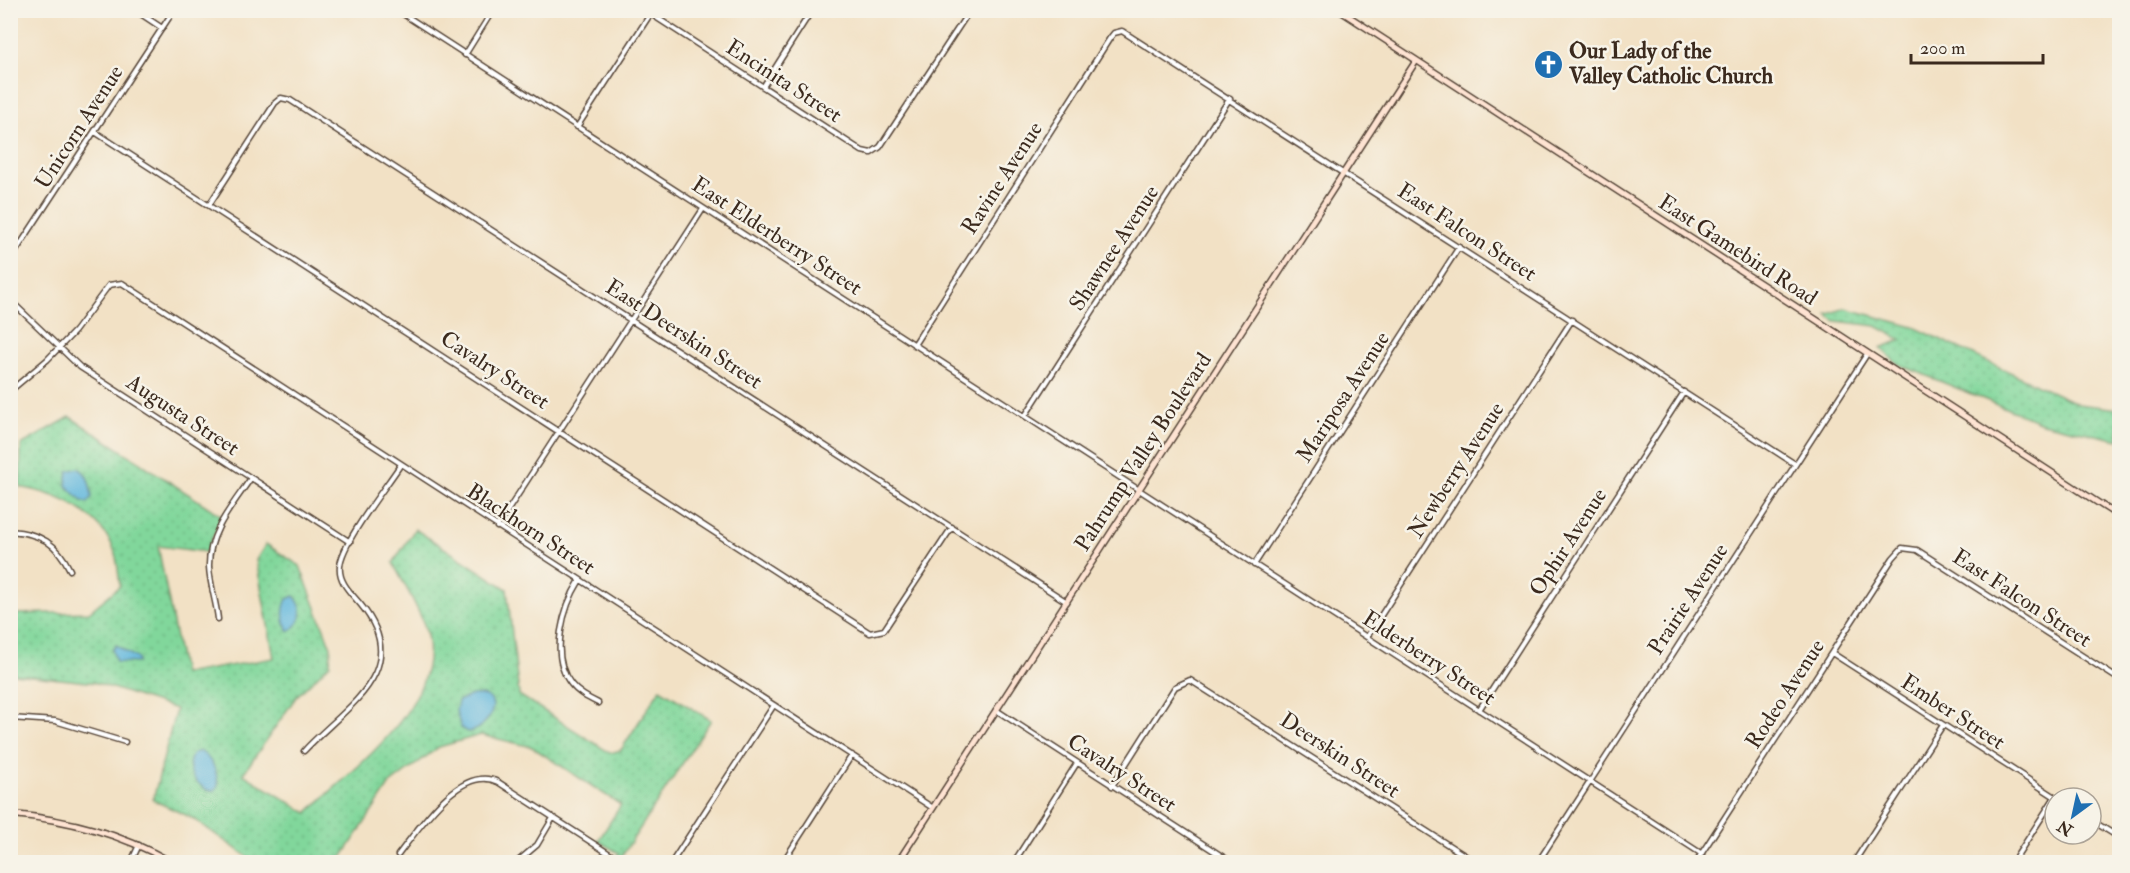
<svg xmlns="http://www.w3.org/2000/svg" width="2130" height="873" font-family="'IM FELL Double Pica',serif">
  <style>
    .grass { fill: url(#grass-dots); stroke: #5e805c; stroke-width: 1.5 }
    .water { fill: #60b7dd; stroke: #4e707e; stroke-width: 1.5 }
    .lines { fill: none; stroke-linecap: round; stroke-linejoin: round }
    .street-casing { stroke: #564537; stroke-width: 7 }
    .secondary-casing { stroke: #564537; stroke-width: 8 }
    .street { stroke: #fff; stroke-width: 4 }
    .secondary { stroke: #fee3d2; stroke-width: 5 }
    .labels { text-anchor: middle; dominant-baseline: central; stroke-width: 5; stroke-linejoin: round; paint-order: stroke }
    .poi-label { font-size: 22px; font-weight: bold; fill: #3b2a1e; stroke: #f7f3e8; text-anchor: start }
    .street-label { font-size: 22px; fill: #3b2a1e; stroke: #f7f3e8 }
  </style>
  <defs>
    <pattern id="grass-dots" width="8" height="8" patternUnits="userSpaceOnUse" patternTransform="scale(1.5)"><rect width="8" height="8" fill="#81d79b"/><path d="M2 2h.1M6 6h.1" fill="none" stroke="#70b985" stroke-width="1.8" stroke-linecap="round"/></pattern>
  </defs>
  <rect width="100%" height="100%" fill="#f7f3e8"/>
  <filter id="ink" filterUnits="userSpaceOnUse"><feTurbulence type="fractalNoise" baseFrequency=".0167" numOctaves="2"/><feDisplacementMap in="SourceGraphic" scale="12" xChannelSelector="R" yChannelSelector="G"/><feConvolveMatrix kernelMatrix="1 2 1 2 8 2 1 2 1" color-interpolation-filters="sRGB"/></filter>
  <filter id="wash" filterUnits="userSpaceOnUse"><feTurbulence type="fractalNoise" baseFrequency=".008" numOctaves="4" result="noise"/><feDisplacementMap in="SourceGraphic" scale="24" xChannelSelector="R" yChannelSelector="G"/><feGaussianBlur stdDeviation="1.35" result="paint"/><feColorMatrix in="noise" values="0 0 0 0 0 0 0 0 0 0 0 0 0 0 0 0 0 1.4 0 .05"/><feComposite in="paint" operator="in"/></filter>
  <g filter="url(#wash)">
    <rect width="100%" height="100%" fill="#f2e1c5"/>
    <path class="grass" d="M 1845,308 L 1914,327 L 2078,404 L 2119,409 L 2119,440 L 2042,423 L 1898,364 L 1880,348 L 1902,340 L 1876,326 L 1836,321 L 1827,315 Z
      M 70,417 L 222,516 L 206,552 L 158,546 L 183,674 L 274,658 L 256,560 L 266,544 L 300,566 L 331,647 L 330,664 L 296,697 L 243,774 L 307,813 C 353,768 451,700 424,625 C 417,604 403,583 393,563 L 415,529 L 507,589 L 519,695 L 610,753 L 621,750 L 660,689 L 711,720 L 618,862 L 613,862 L 619,853 L 598,841 L 621,805 L 532,747 L 481,735 L 439,747 L 390,784 L 339,862 L 255,862 L 192,818 L 153,800 L 176,709 L 97,683 L 14,674 L 16,614 L 89,612 L 120,586 C 118,574 118,556 112,545 C 94,509 57,494 20,487 L 21,445 Z"/>
    <path class="water" d="M 78,468 C 89,473 90,486 92,497 L 88,503 L 82,501 L 66,485 L 68,471 Z
      M 294,596 C 305,608 304,623 289,631 C 282,622 282,609 287,599 Z
      M 116,645 L 138,659 L 138,663 L 116,662 L 112,650 Z
      M 472,695 C 508,691 491,728 468,732 L 461,728 L 456,711 L 458,701 Z
      M 200,751 C 213,760 217,771 218,786 L 215,791 C 198,791 181,767 194,753 Z"/>
  </g>
  <g filter="url(#ink)">
    <g class="lines">
      <defs>
        <path id="street" d="M 135,10 L 162,28
          M 397,10 L 1702,854
          M 651,14 L 862,151 L 871,153 L 880,147 L 970,10
          M 465,55 L 493,10
          M 763,87 L 812,10
          M 577,127 L 653,10
          M 95,132 L 870,633 L 884,630 L 952,527
          M 209,205 L 275,103 L 281,98 L 290,100 L 1067,602
          M 10,260 L 174,10
          M 10,300 L 80,367 L 350,542
          M 914,345 L 1110,38 L 1114,33 L 1122,31 L 1795,464
          M 10,391 L 47,360 L 75,331 L 109,285 L 122,283 L 933,808
          M 1025,416 L 1230,98
          M 497,527 L 703,209
          M 10,531 C 40,533 57,543 70,570
          M 1254,565 L 1459,247
          M 580,580 C 563,607 549,656 571,684 C 578,693 588,698 598,703
          M 218,619 C 216,601 210,585 209,567 C 208,532 233,505 251,478
          M 1367,637 L 1572,320
          M 1832,653 L 2057,798
          M 996,710 L 1231,862
          M 1479,710 L 1684,392
          M 10,718 L 55,721 L 125,742
          M 304,751 C 343,708 415,671 361,605 C 352,594 338,582 340,566 C 342,542 386,487 401,464
          M 1112,786 L 1175,687 L 1190,680 L 1475,862
          M 2091,820 L 2120,838
          M 398,855 C 417,831 460,763 498,782 L 622,862
          M 1016,858 L 1023,862
          M 131,862 L 139,845
          M 517,862 L 537,845 L 553,818
          M 672,862 L 774,705
          M 783,862 L 852,755
          M 1014,862 L 1077,763
          M 1538,862 L 1867,354
          M 1696,862 L 1893,558 L 1902,548 L 1917,550 L 2120,680
          M 1854,862 L 1943,725
          M 2013,862 L 2055,797"/>
        <path id="secondary" d="M 1339,10 L 2120,517
          M 10,814 C 69,820 120,833 171,862
          M 898,862 L 1416,61"/>
      </defs>
      <use href="#street" class="street-casing"/>
      <use href="#secondary" class="secondary-casing"/>
      <use href="#street" class="street"/>
      <use href="#secondary" class="secondary"/>
    </g>
  </g>
  <defs>
    <symbol id="church-disc" viewBox="-11 -11 22 22"><circle r="9.5" fill="#1f6fb2" stroke="#f7f3e8"/><path d="M-1.2-6h2.4v3.5h3.3v2.4h-3.3V6h-2.4V-.1h-3.3v-2.4h3.3Z" fill="#fff"/></symbol>
  </defs>
  <g fill-rule="evenodd">
    <use href="#church-disc" x="1532" y="48" width="33" height="33"/>
  </g>
  <g class="labels">
    <g class="poi-label">
      <text x="1569" y="51">Our Lady of the<tspan x="1569" dy="25">Valley Catholic Church</tspan></text>
    </g>
    <g class="street-label">
      <text transform="translate(784 81) rotate(33)">Encinita Street</text>
      <text transform="translate(79 127) rotate(-57)">Unicorn Avenue</text>
      <text transform="translate(1002 178) rotate(-57)">Ravine Avenue</text>
      <text transform="translate(1467 232) rotate(33)">East Falcon Street</text>
      <text transform="translate(777 236) rotate(33)">East Elderberry Street</text>
      <text transform="translate(1114 248) rotate(-57)">Shawnee Avenue</text>
      <text transform="translate(1738 250) rotate(33)">East Gamebird Road</text>
      <text transform="translate(684 334) rotate(33)">East Deerskin Street</text>
      <text transform="translate(495 370) rotate(33)">Cavalry Street</text>
      <text transform="translate(1343 397) rotate(-57)">Mariposa Avenue</text>
      <text transform="translate(183 415) rotate(33)">Augusta Street</text>
      <text transform="translate(1143 452) rotate(-57)">Pahrump Valley Boulevard</text>
      <text transform="translate(1456 470) rotate(-57)">Newberry Avenue</text>
      <text transform="translate(531 529) rotate(33)">Blackhorn Street</text>
      <text transform="translate(1568 542) rotate(-57)">Ophir Avenue</text>
      <text transform="translate(2022 598) rotate(33)">East Falcon Street</text>
      <text transform="translate(1688 599) rotate(-57)">Prairie Avenue</text>
      <text transform="translate(1429 658) rotate(33)">Elderberry Street</text>
      <text transform="translate(1785 694) rotate(-57)">Rodeo Avenue</text>
      <text transform="translate(1953 712) rotate(33)">Ember Street</text>
      <text transform="translate(1340 755) rotate(33)">Deerskin Street</text>
      <text transform="translate(1122 773) rotate(33)">Cavalry Street</text>
    </g>
  </g>
  <rect width="2130" height="873" fill="none" stroke="#f7f3e8" stroke-width="36"/>
  <g transform="translate(2073 816) rotate(213)"><circle r="28" fill="#f7f3e8" stroke="#aca397" stroke-width="1.5"/>
  <path d="M0-4.5L10 22L0 15L-10 22Z" fill="#1f6fb2"/>
  <text y="-9" font-size="16" font-weight="bold" text-anchor="middle" fill="#3b2a1e">N</text>
  </g>
  <path d="M1911 54v9h132v-9" fill="none" stroke="#3b2a1e" stroke-width="3"/>
  <text x="1920" y="54" font-size="18" fill="#3b2a1e" stroke="#f7f3e8" stroke-width="4.5" paint-order="stroke">200 m</text>
</svg>
